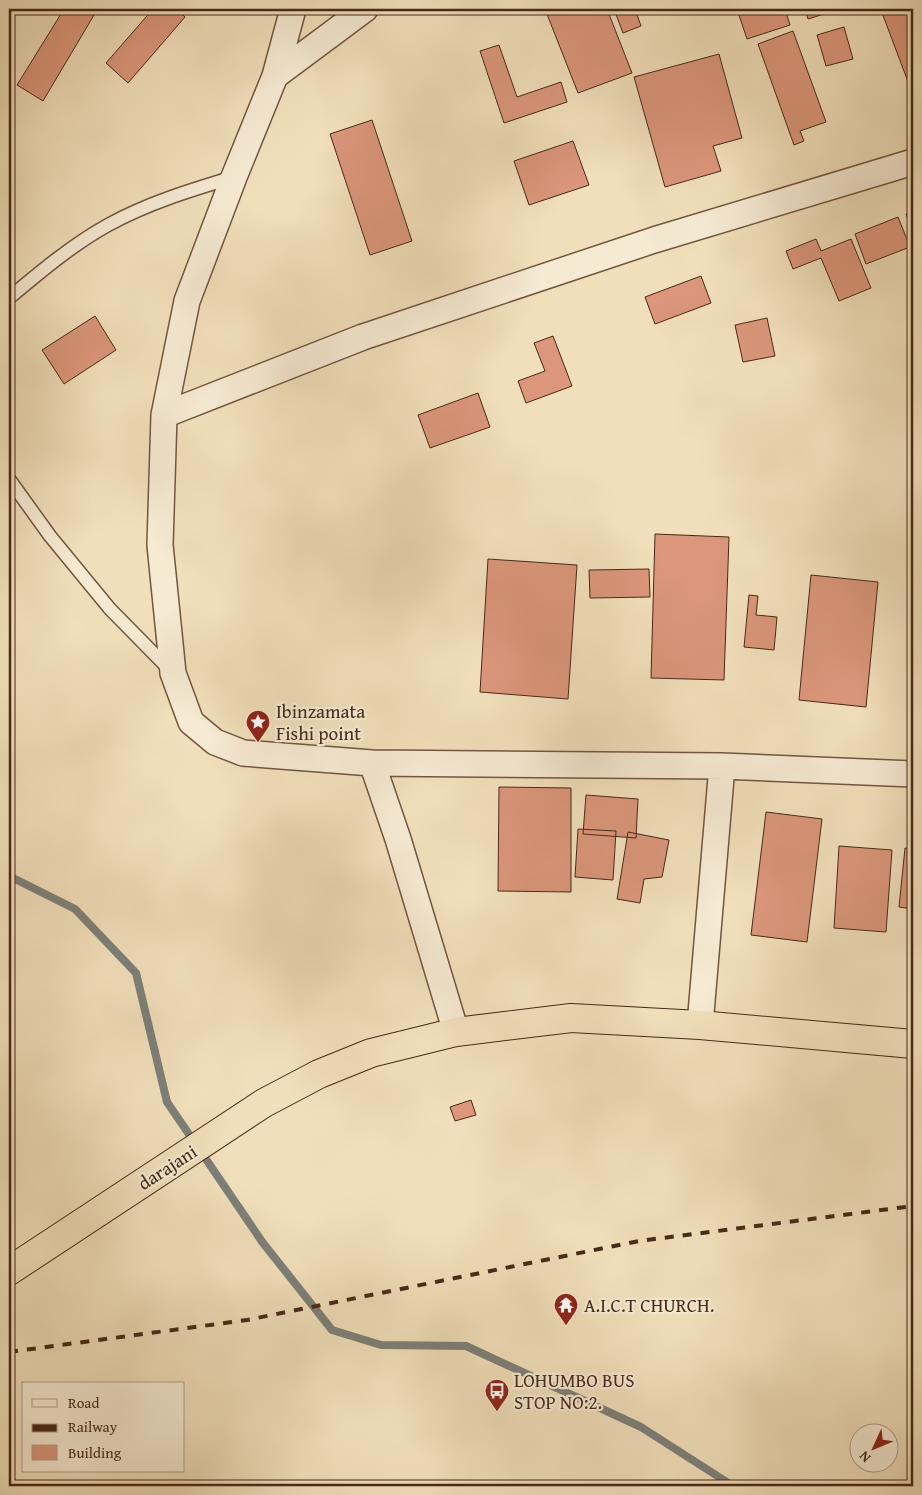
<svg xmlns="http://www.w3.org/2000/svg" width="922" height="1495" font-family="'Gentium Book Plus',serif">
  <style>
    .lines { fill: none; stroke-linecap: round; stroke-linejoin: round }
    .stream { stroke: #7c8079; stroke-width: 8 }
    .building { fill: #db967b; stroke: #472916 }
    .service-casing { stroke: #72563f; stroke-width: 15 }
    .minor-casing { stroke: #72563f; stroke-width: 28 }
    .trunk-casing { stroke: #472916; stroke-width: 30 }
    .service { stroke: #f6ead3; stroke-width: 12 }
    .minor { stroke: #f6ead3; stroke-width: 25 }
    .trunk { stroke: #f1dfbb; stroke-width: 28 }
    .rail { stroke: #472916; stroke-width: 4; stroke-dasharray: 9 9; stroke-linecap: butt }
    .labels { text-anchor: middle; dominant-baseline: central; stroke-width: 4.5; stroke-linejoin: round; paint-order: stroke }
    .poi-label { font-size: 19px; fill: #472916; stroke: #f6ead3; text-anchor: start }
    .street-label { font-size: 19px; fill: #472916; stroke: #f6ead3 }
  </style>
  <rect width="100%" height="100%" fill="#f1dfbb"/>
  <filter id="stains"><feTurbulence type="fractalNoise" baseFrequency=".004" numOctaves="4"/><feColorMatrix values="0 0 0 0 .2 0 0 0 0 .09 0 0 0 0 .02 0 0 0 .5 -.17"/></filter>
  <radialGradient id="worn" r=".72"><stop offset=".6" stop-color="#630" stop-opacity="0"/><stop offset="1" stop-color="#630" stop-opacity=".3"/></radialGradient>
  <g class="lines">
    <path class="stream" d="M 9,876 L 75,909 L 136,973 L 167,1102 L 263,1243 L 332,1330 L 381,1345 L 466,1346 L 641,1427 L 733,1486"/>
  </g>
  <path class="building" d="M 64,9 L 84,9 L 94,15 L 43,101 L 17,85 Z
    M 153,9 L 176,9 L 185,17 L 128,83 L 106,63 Z
    M 545,9 L 607,9 L 632,73 L 578,93 Z
    M 614,9 L 635,9 L 641,26 L 623,33 Z
    M 757,9 L 785,9 L 790,25 L 747,39 L 739,15 Z
    M 805,9 L 840,9 L 808,19 Z
    M 885,9 L 913,9 L 913,95 L 881,10 Z
    M 844,27 L 853,59 L 826,66 L 817,35 Z
    M 793,31 L 826,122 L 800,131 L 804,141 L 794,145 L 758,44 Z
    M 499,45 L 517,97 L 561,82 L 567,102 L 504,123 L 480,51 Z
    M 719,54 L 742,138 L 713,146 L 721,171 L 665,187 L 634,77 Z
    M 372,120 L 412,241 L 370,255 L 330,134 Z
    M 573,141 L 589,185 L 529,205 L 514,161 Z
    M 913,211 L 913,233 L 906,214 Z
    M 898,217 L 910,247 L 866,264 L 855,234 Z
    M 816,239 L 821,251 L 851,239 L 871,288 L 839,301 L 821,258 L 793,269 L 786,251 Z
    M 701,276 L 711,303 L 655,324 L 645,297 Z
    M 95,316 L 116,350 L 64,384 L 42,350 Z
    M 767,318 L 775,356 L 743,362 L 735,325 Z
    M 553,336 L 572,386 L 526,403 L 518,381 L 545,371 L 534,343 Z
    M 478,393 L 490,427 L 430,448 L 418,415 Z
    M 655,534 L 729,537 L 724,680 L 651,678 Z
    M 488,559 L 577,565 L 568,699 L 480,692 Z
    M 649,569 L 650,597 L 590,598 L 589,570 Z
    M 811,575 L 878,582 L 866,707 L 799,700 Z
    M 749,595 L 758,596 L 756,615 L 777,617 L 774,650 L 744,647 Z
    M 499,787 L 571,788 L 571,892 L 498,891 Z
    M 586,795 L 638,799 L 636,838 L 583,834 Z
    M 766,812 L 822,819 L 807,942 L 751,935 Z
    M 578,829 L 616,831 L 613,880 L 575,877 Z
    M 628,832 L 669,840 L 662,877 L 644,879 L 640,903 L 617,899 Z
    M 839,846 L 892,850 L 886,932 L 834,928 Z
    M 905,848 L 913,849 L 913,909 L 899,907 Z
    M 471,1100 L 476,1115 L 455,1121 L 450,1107 Z"/>
  <g class="lines">
    <defs>
      <path id="service" d="M 9,298 C 40,272 72,245 108,225 C 148,203 191,190 234,177
        M 9,479 L 50,536 L 110,609 L 171,671"/>
      <path id="minor" d="M 293,9 L 275,76 L 234,177 L 187,301 L 164,415 L 160,545 L 173,673 L 191,722 L 215,742 L 243,753 L 372,763 L 722,766 L 913,774
        M 275,76 L 365,9
        M 164,415 L 363,337 L 654,240 L 913,162
        M 372,763 L 398,839 L 456,1032
        M 700,1025 L 722,766"/>
      <path id="trunk" d="M 9,1271 L 264,1103 L 319,1074 L 371,1053 L 456,1032 L 571,1018 L 700,1025 L 913,1044"/>
    </defs>
    <use href="#service" class="service-casing"/>
    <use href="#minor" class="minor-casing"/>
    <use href="#trunk" class="trunk-casing"/>
    <use href="#service" class="service"/>
    <use href="#minor" class="minor"/>
    <use href="#trunk" class="trunk"/>
    <path class="rail" d="M 9,1352 L 247,1320 L 639,1241 L 913,1206"/>
  </g>
  <defs>
    <symbol id="sight-pin" viewBox="-11 -11 22 30"><path d="M0 17L-7.5 6A9.5 9.5 0 1 1 7.5 6Z" fill="#8f2418" stroke="#f6ead3"/><path d="M0-6L1.8-2.2L6-1.7L2.9 1.2L3.7 5.4L0 3.3L-3.7 5.4L-2.9 1.2L-6-1.7L-1.8-2.2Z" fill="#fff"/></symbol>
    <symbol id="temple-pin" viewBox="-11 -11 22 30"><path d="M0 17L-7.5 6A9.5 9.5 0 1 1 7.5 6Z" fill="#8f2418" stroke="#f6ead3"/><path d="M0-6L5-2H3V0L6.5 2.5H4V6H1.5V3h-3V6H-4V2.5H-6.5L-3 0V-2H-5Z" fill="#fff"/></symbol>
    <symbol id="bus-pin" viewBox="-11 -11 22 30"><path d="M0 17L-7.5 6A9.5 9.5 0 1 1 7.5 6Z" fill="#8f2418" stroke="#f6ead3"/><path d="M-5-6H5V4H4V6H2V4H-2V6H-4V4H-5ZM-3.5-4V0h7V-4ZM-3.5 1.2v1.5H-2V1.2ZM2 1.2v1.5H3.5V1.2Z" fill="#fff"/></symbol>
  </defs>
  <g fill-rule="evenodd">
    <use href="#sight-pin" x="244" y="708" width="28" height="38"/>
    <use href="#temple-pin" x="552" y="1291" width="28" height="38"/>
    <use href="#bus-pin" x="483" y="1377" width="28" height="38"/>
  </g>
  <g class="labels">
    <g class="poi-label">
      <text x="276" y="711">Ibinzamata<tspan x="276" dy="22">Fishi point</tspan></text>
      <text x="584" y="1305">A.I.C.T CHURCH.</text>
      <text x="514" y="1380">LOHUMBO BUS<tspan x="514" dy="22">STOP NO:2.</tspan></text>
    </g>
    <g class="street-label">
      <text transform="translate(167 1167) rotate(-33)">darajani</text>
    </g>
  </g>
  <rect width="922" height="1495" fill="none" stroke="#f1dfbb" stroke-width="30"/>
  <rect x="10" y="10" width="902" height="1475" fill="none" stroke="#472916" stroke-width="2.5"/>
  <rect x="15" y="15" width="892" height="1465" fill="none" stroke="#472916"/>
  <rect x="22" y="1382" width="162" height="90" fill="#f6ead3" stroke="#b09d87"/>
  <rect x="32" y="1399" width="25" height="8" fill="#f6ead3" stroke="#b09d87"/>
  <text x="68" y="1408" font-size="15" fill="#472916">Road</text>
  <rect x="32" y="1424" width="25" height="8" fill="#472916" stroke="#b09d87"/>
  <text x="68" y="1432" font-size="15" fill="#472916">Railway</text>
  <rect x="32" y="1445" width="25" height="15" fill="#db967b" stroke="#b09d87"/>
  <text x="68" y="1458" font-size="15" fill="#472916">Building</text>
  <g transform="translate(874 1448) rotate(226)"><circle r="24" fill="#f6ead3" stroke="#b09d87"/>
  <path d="M0-4L9 19L0 12L-9 19Z" fill="#8f2418"/>
  <text y="-8" font-size="14" font-weight="bold" text-anchor="middle" fill="#472916">N</text>
  </g>
  <rect width="100%" height="100%" filter="url(#stains)"/>
  <rect width="100%" height="100%" fill="url(#worn)"/>
</svg>
